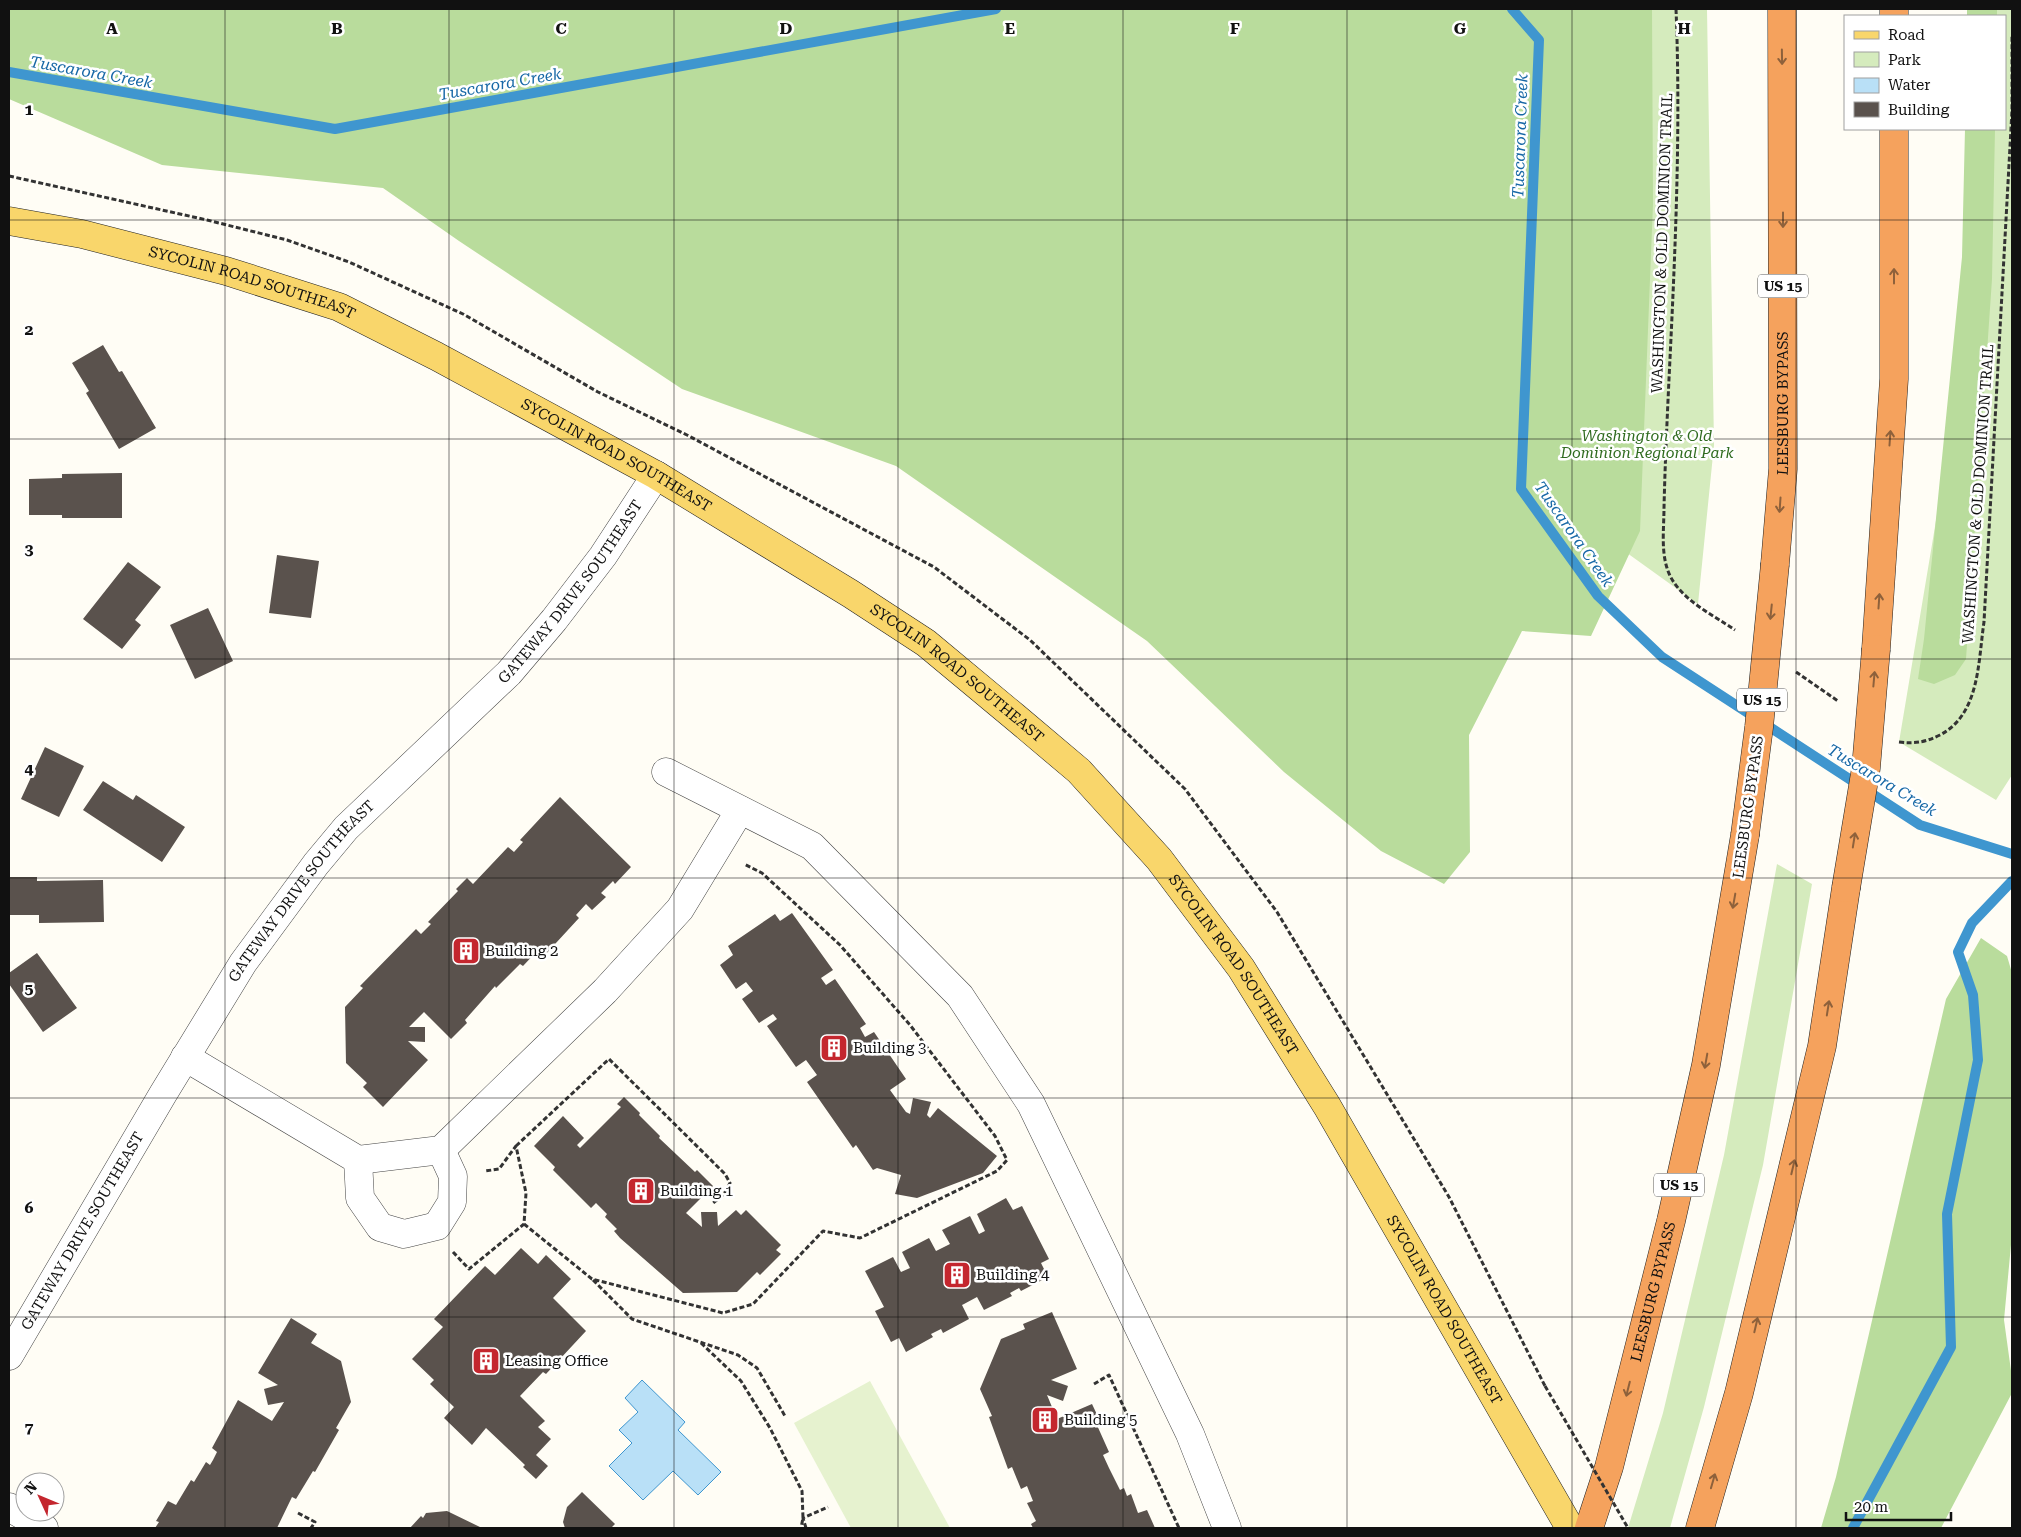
<svg xmlns="http://www.w3.org/2000/svg" width="2021" height="1537" font-family="'Roboto Serif',serif">
  <style>
    .green { fill: #d5ebbd }
    .forest { fill: #b9dc9c }
    .pitch { fill: #e6f2cf }
    .water { fill: #b9e0f7; stroke: #3f96cf }
    .lines { fill: none; stroke-linecap: round; stroke-linejoin: round }
    .stream { stroke: #3f96cf; stroke-width: 10 }
    .building { fill: #5a524d }
    .minor-casing { stroke: #444; stroke-width: 29 }
    .major-casing { stroke: #222; stroke-width: 29 }
    .highway-casing { stroke: #222; stroke-width: 29 }
    .path { stroke: #333; stroke-width: 3; stroke-dasharray: 5 2.5; stroke-linecap: butt }
    .minor { stroke: #fff; stroke-width: 28 }
    .major { stroke: #f9d66b; stroke-width: 28 }
    .highway { stroke: #f5a25d; stroke-width: 28 }
    .highway-bridge-casing { stroke: #222; stroke-width: 29; stroke-linecap: butt }
    .path-bridge { stroke: #333; stroke-width: 3; stroke-dasharray: 5 2.5; stroke-linecap: butt }
    .highway-bridge { stroke: #f5a25d; stroke-width: 28 }
    .oneway { stroke: #8e613b }
    .grid { fill: none; stroke: #111; stroke-width: 1; stroke-opacity: 0.55 }
    .labels { text-anchor: middle; dominant-baseline: central; stroke-width: 5; stroke-linejoin: round; paint-order: stroke }
    .shield { fill: #fff; stroke: #585858; stroke-width: 1 }
    .shield-label { font-size: 14px; font-weight: bold; fill: #111 }
    .street-label { font-size: 15px; fill: #111; stroke: #fff }
    .park-label { font-size: 15px; font-style: italic; fill: #2f6b1f; stroke: #fff }
    .poi-label { font-size: 15px; fill: #111; stroke: #fff; text-anchor: start }
    .water-label { font-size: 16px; font-style: italic; fill: #1768a6; stroke: #fff }
    .grid-label { font-size: 16px; text-anchor: middle; font-weight: bold; fill: #111; stroke: #fff; stroke-width: 5; stroke-linejoin: round; paint-order: stroke }
  </style>
  <rect width="100%" height="100%" fill="#fffdf5"/>
  <path class="green" d="M 1595,9 L 1707,9 L 1714,445 L 1698,604 L 1577,517 Z
    M 1977,9 L 2012,9 L 2012,775 L 1996,800 L 1899,742 L 1968,329 L 1974,129 L 2005,129 L 2005,16 L 1977,16 Z
    M 1777,864 L 1812,884 L 1763,1165 L 1704,1407 L 1670,1528 L 1628,1528 L 1663,1413 L 1724,1155 Z"/>
  <path class="forest" d="M 9,9 L 1652,9 L 1653,204 L 1640,531 L 1591,636 L 1522,631 L 1469,735 L 1470,852 L 1444,884 L 1381,851 L 1284,772 L 1147,641 L 896,466 L 682,389 L 459,241 L 383,188 L 162,165 L 9,99 Z
    M 1967,9 L 1997,9 L 1997,16 L 1967,16 Z
    M 1965,129 L 1995,129 L 1992,279 L 1966,659 L 1955,675 L 1934,684 L 1918,679 L 1924,639 L 1962,257 Z
    M 1981,938 L 2007,956 L 2012,973 L 2012,1234 L 2004,1320 L 2012,1378 L 2012,1393 L 1941,1528 L 1821,1528 L 1836,1477 L 1946,999 Z"/>
  <path class="pitch" d="M 870,1381 L 950,1528 L 851,1528 L 794,1423 Z"/>
  <path class="water" d="M 642,1380 L 685,1422 L 678,1430 L 721,1472 L 698,1495 L 673,1471 L 643,1500 L 609,1466 L 632,1443 L 619,1430 L 638,1412 L 625,1398 Z"/>
  <g class="lines">
    <path class="stream" d="M 1512,9 L 1539,40 L 1521,489 L 1598,596 L 1662,657 L 1920,825 L 2012,854
      M 9,72 L 335,129 L 996,9
      M 1853,1528 L 1951,1347 L 1947,1214 L 1978,1060 L 1973,995 L 1958,952 L 1972,923 L 2012,881"/>
  </g>
  <path class="building" d="M 103,345 L 119,372 L 122,371 L 156,428 L 119,449 L 86,393 L 89,391 L 72,363 Z
    M 122,473 L 122,518 L 62,518 L 62,515 L 29,515 L 29,479 L 62,478 L 62,474 Z
    M 277,555 L 319,561 L 311,618 L 269,613 Z
    M 128,562 L 161,587 L 135,620 L 141,625 L 122,649 L 83,619 Z
    M 208,608 L 233,661 L 195,679 L 170,625 Z
    M 45,747 L 84,766 L 59,817 L 21,799 Z
    M 103,781 L 133,800 L 136,795 L 185,827 L 162,862 L 83,810 Z
    M 560,797 L 631,867 L 615,884 L 613,881 L 601,893 L 606,897 L 592,910 L 586,904 L 576,915 L 579,918 L 544,956 L 538,950 L 523,966 L 520,964 L 496,988 L 495,986 L 465,1020 L 467,1023 L 451,1039 L 424,1012 L 409,1027 L 425,1027 L 425,1042 L 408,1041 L 428,1060 L 383,1107 L 363,1087 L 367,1083 L 346,1063 L 345,1007 L 363,988 L 360,986 L 416,929 L 421,934 L 431,924 L 428,922 L 458,891 L 456,889 L 467,878 L 473,884 L 508,847 L 514,852 L 523,842 L 520,840 Z
    M 9,877 L 37,877 L 37,881 L 103,880 L 104,922 L 39,923 L 39,915 L 9,915 Z
    M 792,913 L 833,970 L 821,978 L 826,985 L 835,979 L 866,1024 L 860,1028 L 865,1037 L 874,1032 L 906,1079 L 890,1090 L 906,1112 L 910,1114 L 913,1098 L 931,1102 L 927,1115 L 930,1118 L 938,1108 L 997,1156 L 983,1173 L 917,1198 L 895,1194 L 901,1175 L 877,1168 L 873,1170 L 856,1145 L 853,1148 L 807,1082 L 817,1075 L 806,1060 L 796,1067 L 767,1026 L 777,1019 L 773,1014 L 759,1023 L 742,999 L 753,991 L 746,982 L 736,989 L 720,965 L 733,955 L 728,946 L 775,914 L 780,921 Z
    M 37,953 L 77,1008 L 43,1032 L 9,984 L 9,973 Z
    M 624,1097 L 640,1113 L 639,1115 L 660,1136 L 659,1138 L 695,1172 L 697,1170 L 713,1186 L 686,1213 L 702,1227 L 701,1212 L 717,1212 L 718,1226 L 736,1210 L 741,1215 L 746,1210 L 781,1245 L 776,1250 L 781,1254 L 760,1275 L 757,1272 L 737,1292 L 683,1293 L 620,1238 L 614,1231 L 617,1229 L 605,1217 L 607,1214 L 596,1203 L 591,1208 L 553,1170 L 555,1167 L 534,1146 L 563,1116 L 584,1138 L 577,1145 L 580,1148 L 621,1107 L 617,1104 Z
    M 1006,1198 L 1013,1210 L 1022,1206 L 1049,1259 L 1041,1263 L 1048,1277 L 1021,1291 L 1019,1288 L 1010,1293 L 1012,1296 L 984,1310 L 977,1297 L 964,1304 L 962,1305 L 969,1319 L 943,1333 L 941,1329 L 931,1334 L 933,1337 L 906,1352 L 899,1338 L 891,1342 L 875,1311 L 884,1307 L 865,1271 L 893,1257 L 901,1272 L 910,1268 L 902,1252 L 929,1238 L 936,1251 L 950,1244 L 942,1230 L 970,1216 L 979,1234 L 985,1231 L 977,1214 Z
    M 521,1248 L 538,1264 L 546,1255 L 571,1279 L 553,1298 L 586,1331 L 546,1374 L 543,1372 L 520,1396 L 545,1421 L 538,1427 L 551,1439 L 536,1455 L 548,1466 L 536,1479 L 523,1467 L 525,1465 L 486,1428 L 472,1445 L 444,1418 L 454,1407 L 430,1384 L 434,1380 L 412,1359 L 443,1327 L 434,1319 L 485,1266 L 495,1275 Z
    M 1052,1312 L 1077,1369 L 1051,1380 L 1068,1386 L 1063,1401 L 1047,1395 L 1057,1419 L 1092,1404 L 1100,1421 L 1096,1423 L 1109,1452 L 1103,1455 L 1109,1468 L 1120,1490 L 1124,1488 L 1127,1496 L 1131,1494 L 1138,1513 L 1147,1510 L 1155,1528 L 1033,1528 L 1031,1524 L 1036,1521 L 1027,1503 L 1033,1501 L 1027,1486 L 1021,1489 L 1012,1467 L 1008,1469 L 989,1417 L 992,1416 L 980,1389 L 1001,1339 L 1025,1329 L 1023,1324 Z
    M 291,1318 L 317,1334 L 311,1343 L 341,1361 L 351,1402 L 336,1428 L 339,1430 L 315,1472 L 313,1471 L 296,1499 L 292,1497 L 277,1528 L 155,1528 L 159,1522 L 156,1521 L 168,1501 L 176,1505 L 191,1480 L 194,1482 L 206,1462 L 210,1465 L 213,1460 L 217,1452 L 212,1448 L 238,1400 L 272,1421 L 284,1402 L 268,1405 L 264,1389 L 278,1385 L 258,1373 Z
    M 582,1492 L 615,1524 L 611,1528 L 565,1528 L 563,1522 L 567,1507 Z
    M 447,1511 L 482,1528 L 410,1528 L 421,1516 L 423,1518 L 426,1513 Z"/>
  <g class="lines">
    <defs>
      <g id="minor">
        <path d="M 666,772 L 812,846 L 960,996 L 1031,1104 L 1190,1434 L 1227,1528"/>
        <path d="M 185,1057 L 358,1160 L 441,1150 L 605,991 L 680,909 L 740,810"/>
        <path d="M 358,1160 L 360,1198 L 380,1227 L 404,1234 L 437,1226 L 452,1202 L 453,1176 L 441,1150"/>
        <path id="s1" d="M 9,1356 L 163,1094 L 243,963 L 316,864 L 346,828 L 509,673 L 554,620 L 603,556 L 656,475"/>
        <path d="M 9,1507 L 44,1528"/>
      </g>
      <g id="major">
        <path id="s2" d="M 9,221 L 82,234 L 226,271 L 339,307 L 436,356 L 656,475 L 851,594 L 926,643 L 1015,717 L 1079,771 L 1159,859 L 1241,968 L 1327,1106 L 1570,1528"/>
      </g>
      <g id="highway">
        <path d="M 1894,16 L 1894,9"/>
        <path id="s3" d="M 1775,564 L 1783,469 L 1782,9"/>
        <path d="M 1876,649 L 1894,379 L 1894,129"/>
        <path id="s4" d="M 1589,1528 L 1609,1467 L 1671,1221 L 1706,1065 L 1745,835"/>
        <path d="M 1700,1528 L 1739,1393 L 1822,1046 L 1846,888"/>
      </g>
    </defs>
    <use href="#minor" class="minor-casing"/>
    <use href="#major" class="major-casing"/>
    <use href="#highway" class="highway-casing"/>
    <path class="path" d="M 1676,9 C 1681,133 1675,256 1669,379 C 1667,422 1665,465 1664,508 C 1664,527 1661,549 1667,568 C 1676,598 1712,614 1735,630
      M 9,176 L 207,220 L 287,240 L 349,262 L 463,314 L 598,392 L 687,435 L 934,567 L 1030,640 L 1185,789 L 1277,912 L 1449,1197 L 1545,1386
      M 1796,672 L 1838,701
      M 1899,742 C 1915,744 1926,742 1940,735 C 1980,714 1978,662 1984,622 L 2012,110 L 2012,35
      M 516,1146 L 609,1059 L 725,1174 L 730,1183 L 724,1194 L 712,1204
      M 524,1224 L 592,1279 L 723,1313 L 753,1304 L 823,1231 L 860,1238 L 997,1171 L 1007,1160 L 995,1136 L 910,1025 L 840,945 L 762,873 L 744,864
      M 453,1252 L 469,1269 L 524,1224 L 526,1193 L 516,1146 L 499,1169 L 485,1171
      M 593,1280 L 632,1319 L 738,1355 L 757,1368 L 785,1416
      M 701,1343 L 741,1381 L 770,1428 L 802,1491 L 803,1518 L 801,1528
      M 1094,1384 L 1109,1375 L 1179,1528
      M 298,1513 L 315,1522 L 311,1528
      M 806,1528 L 803,1518 L 828,1507"/>
    <use href="#minor" class="minor"/>
    <use href="#major" class="major"/>
    <use href="#highway" class="highway"/>
    <defs>
      <path id="highway-bridge" d="M 1745,835 L 1759,727 L 1775,564
        M 1846,888 L 1866,768 L 1876,649"/>
    </defs>
    <use href="#highway-bridge" class="highway-bridge-casing"/>
    <path class="path-bridge" d="M 1545,1386 L 1628,1528"/>
    <use href="#highway-bridge" class="highway-bridge"/>
  </g>
  <defs><path id="oneway-shaft" d="M-6 0H5M1.5-3L5.5 0L1.5 3" fill="none" stroke-width="1.6" stroke-linecap="round" stroke-linejoin="round" transform="scale(1.25)"/></defs>
  <g class="oneway">
    <use href="#oneway-shaft" transform="translate(1782 57) rotate(89)"/>
    <use href="#oneway-shaft" transform="translate(1783 220) rotate(90)"/>
    <use href="#oneway-shaft" transform="translate(1894 276) rotate(-90)"/>
    <use href="#oneway-shaft" transform="translate(1890 438) rotate(-86)"/>
    <use href="#oneway-shaft" transform="translate(1780 505) rotate(94)"/>
    <use href="#oneway-shaft" transform="translate(1879 601) rotate(-86)"/>
    <use href="#oneway-shaft" transform="translate(1771 612) rotate(96)"/>
    <use href="#oneway-shaft" transform="translate(1874 679) rotate(-85)"/>
    <use href="#oneway-shaft" transform="translate(1854 840) rotate(-81)"/>
    <use href="#oneway-shaft" transform="translate(1734 901) rotate(100)"/>
    <use href="#oneway-shaft" transform="translate(1828 1008) rotate(-81)"/>
    <use href="#oneway-shaft" transform="translate(1706 1061) rotate(100)"/>
    <use href="#oneway-shaft" transform="translate(1793 1167) rotate(-77)"/>
    <use href="#oneway-shaft" transform="translate(1756 1325) rotate(-77)"/>
    <use href="#oneway-shaft" transform="translate(1628 1389) rotate(104)"/>
    <use href="#oneway-shaft" transform="translate(1713 1481) rotate(-74)"/>
  </g>
  <path class="grid" d="M 225,9 L 225,1528M 449,9 L 449,1528M 674,9 L 674,1528M 898,9 L 898,1528M 1123,9 L 1123,1528M 1347,9 L 1347,1528M 1572,9 L 1572,1528M 1796,9 L 1796,1528M 9,220 L 2012,220M 9,439 L 2012,439M 9,659 L 2012,659M 9,878 L 2012,878M 9,1098 L 2012,1098M 9,1317 L 2012,1317"/>
  <defs>
    <symbol id="building-square" viewBox="-11 -11 22 22"><rect x="-9" y="-9" width="18" height="18" rx="4" fill="#c4262e" stroke="#fff"/><path d="M-4-6H4V6H1V3H-1V6H-4ZM-2.5-4.3h1.7v1.8h-1.7ZM.8-4.3h1.7v1.8H.8ZM-2.5-1h1.7V.8h-1.7ZM.8-1h1.7V.8H.8Z" fill="#fff"/></symbol>
  </defs>
  <g fill-rule="evenodd">
    <use href="#building-square" x="450" y="935" width="32" height="32"/>
    <use href="#building-square" x="818" y="1032" width="32" height="32"/>
    <use href="#building-square" x="625" y="1175" width="32" height="32"/>
    <use href="#building-square" x="941" y="1259" width="32" height="32"/>
    <use href="#building-square" x="470" y="1345" width="32" height="32"/>
    <use href="#building-square" x="1029" y="1404" width="32" height="32"/>
  </g>
  <g class="labels">
    <g class="shield">
      <rect x="1758" y="274.5" width="50" height="23" rx="4"/>
      <rect x="1737" y="688.5" width="50" height="23" rx="4"/>
      <rect x="1654" y="1173.5" width="50" height="23" rx="4"/>
    </g>
    <g class="shield-label">
      <text x="1783" y="286">US 15</text>
      <text x="1762" y="700">US 15</text>
      <text x="1679" y="1185">US 15</text>
    </g>
    <g class="street-label">
      <text transform="translate(1662 243) rotate(-88)">WASHINGTON &amp; OLD DOMINION TRAIL</text>
      <text stroke="none"><textPath href="#s2" startOffset="251">SYCOLIN ROAD SOUTHEAST</textPath></text>
      <text stroke="none"><textPath href="#s3" startOffset="161">LEESBURG BYPASS</textPath></text>
      <text stroke="none"><textPath href="#s2" startOffset="656">SYCOLIN ROAD SOUTHEAST</textPath></text>
      <text transform="translate(1978 494) rotate(-86)">WASHINGTON &amp; OLD DOMINION TRAIL</text>
      <text stroke="none"><textPath href="#s1" startOffset="954">GATEWAY DRIVE SOUTHEAST</textPath></text>
      <text stroke="none"><textPath href="#s2" startOffset="1061">SYCOLIN ROAD SOUTHEAST</textPath></text>
      <text transform="translate(1748 807) rotate(-82)">LEESBURG BYPASS</text>
      <text stroke="none"><textPath href="#s1" startOffset="550">GATEWAY DRIVE SOUTHEAST</textPath></text>
      <text stroke="none"><textPath href="#s2" startOffset="1466">SYCOLIN ROAD SOUTHEAST</textPath></text>
      <text stroke="none"><textPath href="#s1" startOffset="145">GATEWAY DRIVE SOUTHEAST</textPath></text>
      <text stroke="none"><textPath href="#s4" startOffset="245">LEESBURG BYPASS</textPath></text>
      <text stroke="none"><textPath href="#s2" startOffset="1871">SYCOLIN ROAD SOUTHEAST</textPath></text>
    </g>
    <g class="park-label">
      <text x="1647" y="436">Washington &amp; Old<tspan x="1647" dy="17">Dominion Regional Park</tspan></text>
    </g>
    <g class="poi-label">
      <text x="485" y="951">Building 2</text>
      <text x="853" y="1048">Building 3</text>
      <text x="660" y="1191">Building 1</text>
      <text x="976" y="1275">Building 4</text>
      <text x="505" y="1361">Leasing Office</text>
      <text x="1064" y="1420">Building 5</text>
    </g>
    <g class="water-label">
      <text transform="translate(91 72) rotate(10)">Tuscarora Creek</text>
      <text transform="translate(500 84) rotate(-10)">Tuscarora Creek</text>
      <text transform="translate(1520 136) rotate(-88)">Tuscarora Creek</text>
      <text transform="translate(1574 534) rotate(55)">Tuscarora Creek</text>
      <text transform="translate(1882 780) rotate(31)">Tuscarora Creek</text>
    </g>
  </g>
  <g class="grid-label">
    <text x="112" y="34">A</text>
    <text x="337" y="34">B</text>
    <text x="561" y="34">C</text>
    <text x="786" y="34">D</text>
    <text x="1010" y="34">E</text>
    <text x="1235" y="34">F</text>
    <text x="1460" y="34">G</text>
    <text x="1684" y="34">H</text>
    <text x="29" y="115">1</text>
    <text x="29" y="335">2</text>
    <text x="29" y="555">3</text>
    <text x="29" y="774">4</text>
    <text x="29" y="994">5</text>
    <text x="29" y="1213">6</text>
    <text x="29" y="1433">7</text>
  </g>
  <rect width="2021" height="1537" fill="none" stroke="#111111" stroke-width="20"/>
  <rect x="1844" y="15" width="162" height="115" fill="#ffffff" stroke="#a0a0a0"/>
  <rect x="1854" y="31" width="25" height="8" fill="#f9d66b" stroke="#a0a0a0"/>
  <text x="1888" y="40" font-size="15" fill="#111111">Road</text>
  <rect x="1854" y="52" width="25" height="15" fill="#d5ebbd" stroke="#a0a0a0"/>
  <text x="1888" y="65" font-size="15" fill="#111111">Park</text>
  <rect x="1854" y="78" width="25" height="15" fill="#b9e0f7" stroke="#a0a0a0"/>
  <text x="1888" y="90" font-size="15" fill="#111111">Water</text>
  <rect x="1854" y="102" width="25" height="15" fill="#5a524d" stroke="#a0a0a0"/>
  <text x="1888" y="115" font-size="15" fill="#111111">Building</text>
  <g transform="translate(40 1497) rotate(314)"><circle r="24" fill="#ffffff" stroke="#a0a0a0"/>
  <path d="M0-4L9 19L0 12L-9 19Z" fill="#c4262e"/>
  <text y="-8" font-size="14" font-weight="bold" text-anchor="middle" fill="#111111">N</text>
  </g>
  <path d="M1846 1512v8h105v-8" fill="none" stroke="#111111" stroke-width="2.5"/>
  <text x="1854" y="1512" font-size="15" fill="#111111" stroke="#ffffff" stroke-width="4" paint-order="stroke">20 m</text>
</svg>
